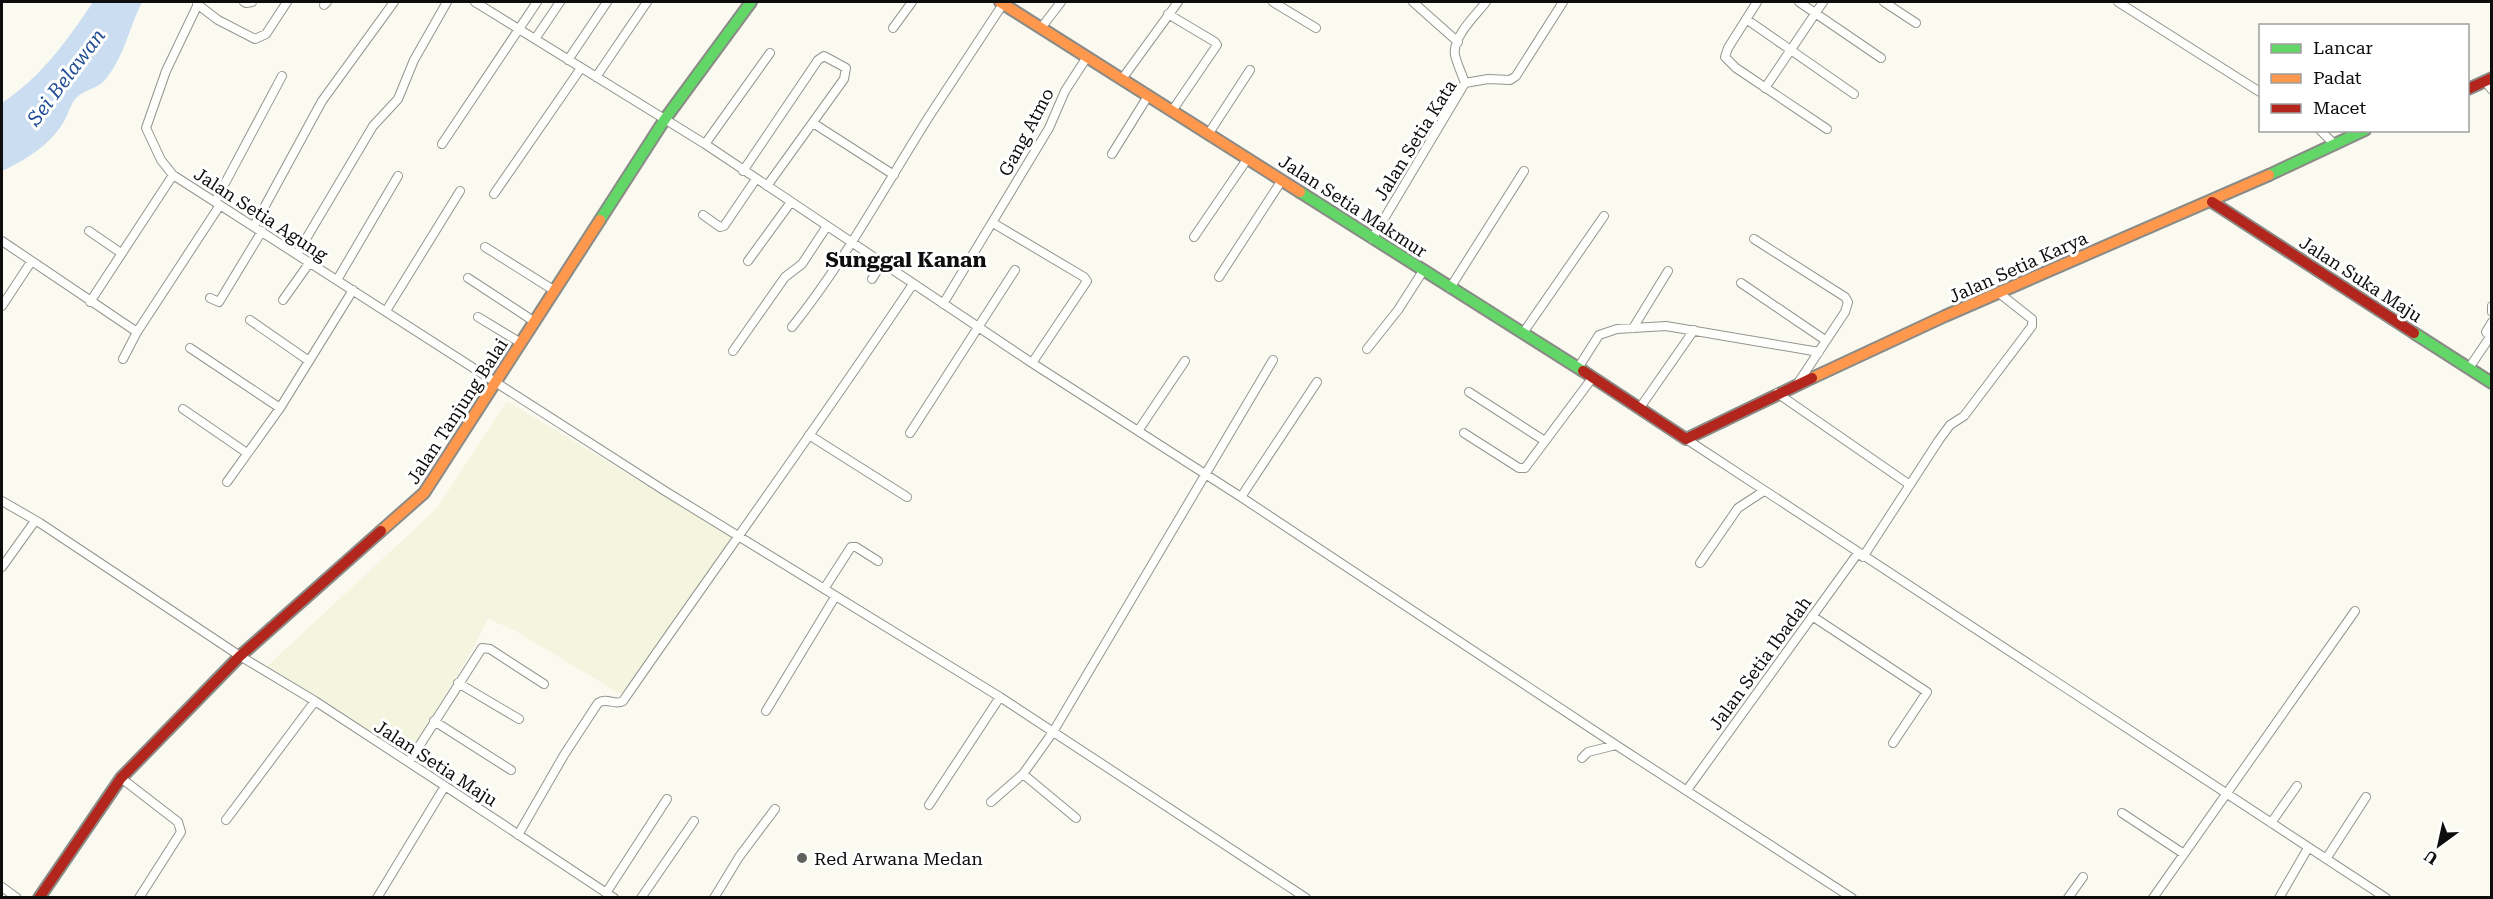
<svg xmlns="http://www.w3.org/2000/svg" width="2493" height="899" font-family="'Roboto Serif',serif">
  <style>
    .farmland { fill: #f4f5df }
    .water { fill: #caddf1 }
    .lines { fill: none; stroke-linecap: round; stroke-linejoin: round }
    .street-casing { stroke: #949490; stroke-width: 10 }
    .fast-casing { stroke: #8a8a86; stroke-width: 14 }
    .slow-casing { stroke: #8a8a86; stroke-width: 14 }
    .jam-casing { stroke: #8a8a86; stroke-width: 14 }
    .street { stroke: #fefefd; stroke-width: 8 }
    .fast { stroke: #63d668; stroke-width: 10 }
    .slow { stroke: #ff974d; stroke-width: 10 }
    .jam { stroke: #b3261e; stroke-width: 10 }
    .poi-dot { fill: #60605d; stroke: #fff; stroke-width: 2 }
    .labels { text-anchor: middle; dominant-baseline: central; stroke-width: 6; stroke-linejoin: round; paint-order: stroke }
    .street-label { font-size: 18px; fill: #0d0d0d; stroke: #fff }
    .poi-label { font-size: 18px; fill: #0d0d0d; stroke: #fff; text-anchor: start }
    .water-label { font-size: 20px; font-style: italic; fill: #204e94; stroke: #fff }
    .quarter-label { font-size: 21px; font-weight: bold; fill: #0d0d0d; stroke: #fff }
  </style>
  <rect width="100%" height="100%" fill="#fafaf1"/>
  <path class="farmland" d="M 507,401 L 732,537 L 625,697 L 514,630 L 488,619 L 470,654 L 405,764 L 262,671 L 437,508 Z"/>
  <path class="water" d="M 93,2 L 142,2 C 129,28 124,58 104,81 C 96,89 84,90 76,98 C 70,105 68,115 63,123 C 49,146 25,160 2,171 L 2,103 C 41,77 67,41 93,2 Z"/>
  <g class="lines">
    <defs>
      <path id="street" d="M 199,2 L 166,71 L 146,128 L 161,160 L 173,175 L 665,491 L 1000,697 L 1306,898
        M 244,2 L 246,3 L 252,2
        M 475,2 L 705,144 L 1032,363 L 1241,497 L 1616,745 L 1852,898
        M 1273,2 L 1316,28
        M 1413,2 L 1458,42
        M 1757,2 L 1728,48 L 1725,57 L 1736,68 L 1827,129
        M 1799,2 L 1881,58
        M 1884,2 L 1916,23
        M 2118,2 L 2260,92
        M 197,4 L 218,20 L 255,39 L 266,34 L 287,2
        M 324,5 L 327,2
        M 1168,14 L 1215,42 L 1217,45 L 1172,111
        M 1746,19 L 1854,94
        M 893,28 L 912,2
        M 1041,28 L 1061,2
        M 535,39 L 560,2
        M 568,60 L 607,2
        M 596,77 L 647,2
        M 1122,79 L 1178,2
        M 2485,81 L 2492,90
        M 1465,83 C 1462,74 1457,64 1455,55 C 1452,37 1476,15 1486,2
        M 1765,88 L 1823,2
        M 813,123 L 894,175
        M 2320,130 L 2333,143
        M 1209,133 L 1250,70
        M 442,144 L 537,2
        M 705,144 L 770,53
        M 1112,154 L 1148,96
        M 743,171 L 818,60 L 824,56 L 846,68 L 844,79 L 767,186
        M 494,194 L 581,68
        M 215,202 L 282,76
        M 703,215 L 720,227 L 724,226 L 756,179
        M 993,223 L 1084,277 L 1087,281 L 1032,363
        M 254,226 L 322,101 L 394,2
        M 89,231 L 121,253
        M 1194,237 L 1248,158
        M 1372,239 L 1465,83 L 1488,79 L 1510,80 L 1516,76 L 1563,2
        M 1754,239 L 1845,297 L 1848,302 L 1845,312 L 1798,383
        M 2,241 L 137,332 L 220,205
        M 485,247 L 555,291
        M 297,254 L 373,126 L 398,99 L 414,60 L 447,2
        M 748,261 L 791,202
        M 1219,277 L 1282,180
        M 468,278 L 535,322
        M 872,279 L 882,263
        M 337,280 L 398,176
        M 1741,283 L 1825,340
        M 1450,288 L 1524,171
        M 210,298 L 219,302 L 262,231
        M 283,300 L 310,262
        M 90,302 L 173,175
        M 943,304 L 1049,128 L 1065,91 L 1087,57
        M 2,306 L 31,262
        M 2492,306 L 2492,312
        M 386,311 L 460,191
        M 478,317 L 521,343
        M 250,320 L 309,361
        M 792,327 C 845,261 885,186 930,115 C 954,78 979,41 1003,4
        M 1633,328 L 1668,271
        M 1523,333 L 1604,216
        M 190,348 L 280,408
        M 1367,349 L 1398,310 L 1423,271
        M 733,351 L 785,277 L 802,264 L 827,226
        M 123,359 L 137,332
        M 1578,368 L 1599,335 L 1617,329 L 1666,326 L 1819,352
        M 2469,368 L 2490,337 L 2486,332 L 2492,322
        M 1469,392 L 1545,441
        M 1777,393 L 1910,485
        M 183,409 L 247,453
        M 1639,409 L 1694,330
        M 1138,431 L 1185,361
        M 910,433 L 1015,270
        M 1464,433 L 1519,468 L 1525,468 L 1593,377
        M 809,435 L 907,497
        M 1686,439 L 2386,898
        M 227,482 L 280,408 L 353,290
        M 1241,497 L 1317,382
        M 2,501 L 40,523 L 240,656 L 315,701 L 445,786 L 614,898
        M 1863,557 L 1939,440 L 1950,425 L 1964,416 L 2032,326 L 2032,319 L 1999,293
        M 1700,563 L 1738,508 L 1764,491
        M 2,567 L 35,521
        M 824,589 L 851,547 L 856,547 L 878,561
        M 1812,616 L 1927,692 L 1893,743
        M 458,683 L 519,719
        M 766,711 L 835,597
        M 434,721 L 511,770
        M 1582,758 L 1588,752 L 1616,745
        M 409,762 L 482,648 L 490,649 L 544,684
        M 1023,774 L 1076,818
        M 121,778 L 178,822 L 181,832 L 139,898
        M 1687,790 L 1858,553
        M 991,802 L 1023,774 L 1053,732 L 1273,360
        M 929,805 L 1000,697
        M 2122,813 L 2184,854
        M 226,820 L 315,701
        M 2271,823 L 2297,786
        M 518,835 L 564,755 L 598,703 C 607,697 615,706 623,701 C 719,562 819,425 913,284
        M 2326,859 L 2366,797
        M 2,887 L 17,898
        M 606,893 L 667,799
        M 377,898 L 445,786
        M 641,898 L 694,821
        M 714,898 L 739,857 L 775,809
        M 2068,898 L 2083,877
        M 2153,898 L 2355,611
        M 2279,898 L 2308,848"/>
      <path id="fast" d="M 2269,175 L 2365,130
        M 1300,192 L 1583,371
        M 600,220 L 665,119 L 751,2
        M 2414,333 L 2492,383"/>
      <path id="slow" d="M 1000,2 L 1300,192
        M 1812,378 L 1945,316 L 2269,175
        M 381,531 L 424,493 L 600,220"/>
      <path id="jam" d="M 2468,89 L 2492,78
        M 2212,202 L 2414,333
        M 1583,371 L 1686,439 L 1812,378
        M 39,898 L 121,778 L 240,656 L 381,531"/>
    </defs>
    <use href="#street" class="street-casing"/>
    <use href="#fast" class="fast-casing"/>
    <use href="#slow" class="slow-casing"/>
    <use href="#jam" class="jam-casing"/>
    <use href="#street" class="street"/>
    <use href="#fast" class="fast"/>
    <use href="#slow" class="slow"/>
    <use href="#jam" class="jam"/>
  </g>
  <circle class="poi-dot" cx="802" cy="858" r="6"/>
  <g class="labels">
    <g class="street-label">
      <text transform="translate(1026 132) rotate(-62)">Gang Atmo</text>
      <text transform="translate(1415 140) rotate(-58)">Jalan Setia Kata</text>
      <text transform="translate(1353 206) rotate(33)">Jalan Setia Makmur</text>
      <text transform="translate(261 214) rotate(33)">Jalan Setia Agung</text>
      <text transform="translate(2018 267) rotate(-24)">Jalan Setia Karya</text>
      <text transform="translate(2361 279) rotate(33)">Jalan Suka Maju</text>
      <text transform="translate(457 411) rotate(-57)">Jalan Tanjung Balai</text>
      <text transform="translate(1760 663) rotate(-54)">Jalan Setia Ibadah</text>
      <text transform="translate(436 763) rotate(33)">Jalan Setia Maju</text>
    </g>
    <g class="poi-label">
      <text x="814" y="858">Red Arwana Medan</text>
    </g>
    <g class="water-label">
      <text transform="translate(66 77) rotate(-53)">Sei Belawan</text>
    </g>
    <g class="quarter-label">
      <text x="906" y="260">Sunggal Kanan</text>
    </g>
  </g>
  <rect width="2493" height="899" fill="none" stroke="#0d0d0d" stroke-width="6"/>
  <rect x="2259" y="24" width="210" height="108" fill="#ffffff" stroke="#9e9e9e" stroke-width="1.5"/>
  <rect x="2271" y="44" width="30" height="9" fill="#63d668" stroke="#9e9e9e" stroke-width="1.5"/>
  <text x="2313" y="54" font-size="18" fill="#0d0d0d">Lancar</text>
  <rect x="2271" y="74" width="30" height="9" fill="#ff974d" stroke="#9e9e9e" stroke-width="1.5"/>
  <text x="2313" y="84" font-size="18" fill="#0d0d0d">Padat</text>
  <rect x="2271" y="104" width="30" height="9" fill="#b3261e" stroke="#9e9e9e" stroke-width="1.5"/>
  <text x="2313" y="114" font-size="18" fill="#0d0d0d">Macet</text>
  <g transform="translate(2439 845) rotate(213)" stroke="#ffffff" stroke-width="4.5" paint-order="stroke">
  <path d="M0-4.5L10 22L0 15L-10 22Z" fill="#0d0d0d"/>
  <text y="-9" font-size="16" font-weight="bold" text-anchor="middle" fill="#0d0d0d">U</text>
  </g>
</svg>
